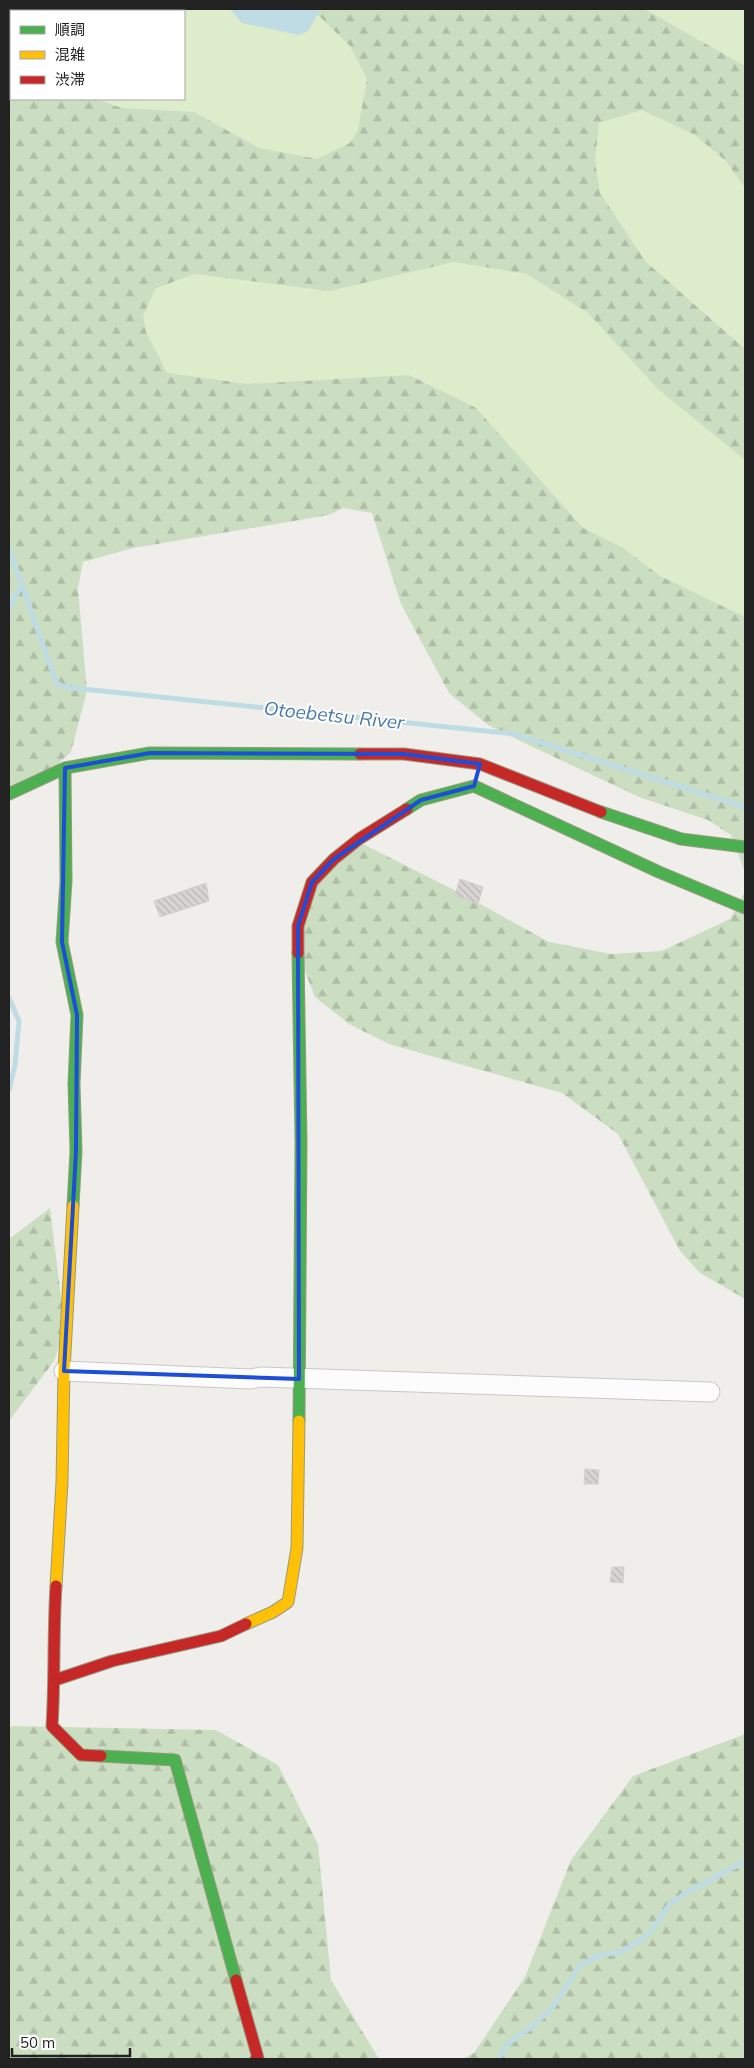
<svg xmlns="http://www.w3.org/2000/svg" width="754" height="2068" font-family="Mulish,'Noto Sans JP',sans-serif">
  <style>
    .grass { fill: #ddeccb; fill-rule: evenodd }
    .forest { fill: url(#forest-firs) }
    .water { fill: #bfdbe3 }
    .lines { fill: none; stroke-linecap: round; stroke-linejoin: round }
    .stream { stroke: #bfdbe3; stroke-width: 5 }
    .building { fill: url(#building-back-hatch); stroke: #d3d0cc }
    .street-casing { stroke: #c9c8c7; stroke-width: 21 }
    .fast-casing { stroke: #999a82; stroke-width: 13 }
    .slow-casing { stroke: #999a82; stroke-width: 13 }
    .jam-casing { stroke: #999a82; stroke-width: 13 }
    .street { stroke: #fdfcfc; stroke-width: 19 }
    .fast { stroke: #4caf50; stroke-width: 11 }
    .slow { stroke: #ffc107; stroke-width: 11 }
    .jam { stroke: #c62828; stroke-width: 11 }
    .marked { fill: none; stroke: #1d4ed8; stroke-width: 4; stroke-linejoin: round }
    .labels { text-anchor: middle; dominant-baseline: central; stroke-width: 4; stroke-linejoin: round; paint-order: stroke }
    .water-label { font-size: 19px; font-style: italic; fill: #4a7aab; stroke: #fff }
  </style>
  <defs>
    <pattern id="forest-firs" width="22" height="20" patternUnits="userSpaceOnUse" patternTransform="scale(1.25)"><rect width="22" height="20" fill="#cbdec1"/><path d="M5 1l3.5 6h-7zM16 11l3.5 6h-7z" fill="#aebea6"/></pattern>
    <pattern id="building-back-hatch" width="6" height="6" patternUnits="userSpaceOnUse" patternTransform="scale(1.25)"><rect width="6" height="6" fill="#d7d4d2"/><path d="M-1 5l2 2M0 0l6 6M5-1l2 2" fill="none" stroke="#b8b6b4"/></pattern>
  </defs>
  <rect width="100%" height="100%" fill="#f0eeeb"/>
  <path class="grass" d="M 9,9 L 745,9 L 745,687 L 471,489 L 9,521 ZM 11,11 L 184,11 L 184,99 L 11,99 Z"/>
  <path class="forest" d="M 312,9 L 644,9 L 745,66 L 745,188 L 726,161 L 695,135 L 642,110 L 599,123 L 595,161 L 600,193 L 646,262 L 745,349 L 745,460 L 659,390 L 588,313 L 527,274 L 454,262 L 329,291 L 195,274 L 156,288 L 143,315 L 146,332 L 167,373 L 248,384 L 409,375 L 476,408 L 583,528 L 623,548 L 660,576 L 745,617 L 745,872 L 731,835 L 708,820 L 639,797 L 535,748 L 488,725 L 449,693 L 401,604 L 372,513 L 343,508 L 329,515 L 133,548 L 83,562 L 78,588 L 87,691 L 71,752 L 27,792 L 9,796 L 9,70 L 11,71 L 11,99 L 95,99 L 122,108 L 194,112 L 259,148 L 317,159 L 350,143 L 358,130 L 367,79 L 350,46 Z
    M 355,840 L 464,895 L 549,942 L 611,954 L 662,951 L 730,919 L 745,891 L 745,1299 L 700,1273 L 680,1251 L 618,1134 L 562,1093 L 389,1044 L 349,1024 L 315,997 L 294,944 L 313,873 Z
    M 50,1208 L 65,1329 L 54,1361 L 9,1421 L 9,1239 Z
    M 13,1726 L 216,1730 L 278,1765 L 318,1844 L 331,1980 L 379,2059 L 9,2059 L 9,1727 Z
    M 745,1731 L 745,2059 L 462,2059 L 474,2053 L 525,1977 L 571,1860 L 633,1776 L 743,1735 Z"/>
  <path class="water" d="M 230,9 L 321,9 L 308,31 L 299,35 L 242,23 Z"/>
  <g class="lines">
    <path class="stream" d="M 9,548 L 56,682 L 64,687 L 514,734 L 745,807
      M 9,608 L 21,586
      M 9,998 L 19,1021 L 15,1065 L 9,1090
      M 499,2059 L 506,2045 L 530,2028 L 553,2007 L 579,1966 L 600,1955 L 621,1952 L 638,1942 L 649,1933 L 670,1904 L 686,1893 L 745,1861"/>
  </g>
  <path class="building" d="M 460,879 L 483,887 L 478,904 L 455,895 Z
    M 206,883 L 209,901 L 160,917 L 154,901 Z
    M 585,1469 L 599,1470 L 598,1484 L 584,1484 Z
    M 612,1567 L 624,1567 L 623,1583 L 610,1582 Z"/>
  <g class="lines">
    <defs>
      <path id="street" d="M 64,1371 L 251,1379 L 261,1377 L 710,1392"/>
      <path id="fast" d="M 65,768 L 66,881 L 62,942 L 77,1015 L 74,1084 L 76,1151 L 73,1206
        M 9,794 L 65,768 L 150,753 L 360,754
        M 407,809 L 421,800 L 474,786 L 659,872 L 745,908
        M 601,812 L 681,839 L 745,847
        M 298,953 L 301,1142 L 299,1421
        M 101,1756 L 175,1760 L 236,1980"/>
      <path id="slow" d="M 56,1586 L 62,1482 L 64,1371 L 73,1206
        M 246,1624 L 273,1612 L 288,1602 L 297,1548 L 299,1421"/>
      <path id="jam" d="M 360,754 L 404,754 L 480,764 L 601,812
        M 298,953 L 298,926 L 312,882 L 334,859 L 359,839 L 407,809
        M 56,1586 C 53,1633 55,1679 52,1726 L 81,1755 L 101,1756
        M 55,1680 L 112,1661 L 221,1636 L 246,1624
        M 236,1980 L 258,2058 L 256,2059"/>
    </defs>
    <use href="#street" class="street-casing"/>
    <use href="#fast" class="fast-casing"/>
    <use href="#slow" class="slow-casing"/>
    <use href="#jam" class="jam-casing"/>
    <use href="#street" class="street"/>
    <use href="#fast" class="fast"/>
    <use href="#slow" class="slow"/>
    <use href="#jam" class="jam"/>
  </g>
  <path class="marked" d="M 150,753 L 404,754 L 480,764 L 474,786 L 421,800 L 334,859 L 312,882 L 298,926 L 299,1379 L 64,1371 L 76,1151 L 77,1015 L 62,942 L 65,768 Z"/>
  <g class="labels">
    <g class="water-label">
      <text transform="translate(334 715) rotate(6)">Otoebetsu River</text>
    </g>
  </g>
  <rect width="754" height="2068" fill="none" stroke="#222222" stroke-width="20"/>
  <rect x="10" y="10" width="175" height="90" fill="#ffffff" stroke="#a7a7a7"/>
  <rect x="20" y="26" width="25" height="8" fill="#4caf50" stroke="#a7a7a7"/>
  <text x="55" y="35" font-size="15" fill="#222222">順調</text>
  <rect x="20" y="51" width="25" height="8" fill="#ffc107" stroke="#a7a7a7"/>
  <text x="55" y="60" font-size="15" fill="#222222">混雑</text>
  <rect x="20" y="76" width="25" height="8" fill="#c62828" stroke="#a7a7a7"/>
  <text x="55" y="85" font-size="15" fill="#222222">渋滞</text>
  <path d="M12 2048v8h118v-8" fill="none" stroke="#222222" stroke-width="2.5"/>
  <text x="20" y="2048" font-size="15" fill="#222222" stroke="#ffffff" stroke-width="4" paint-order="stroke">50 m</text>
</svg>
